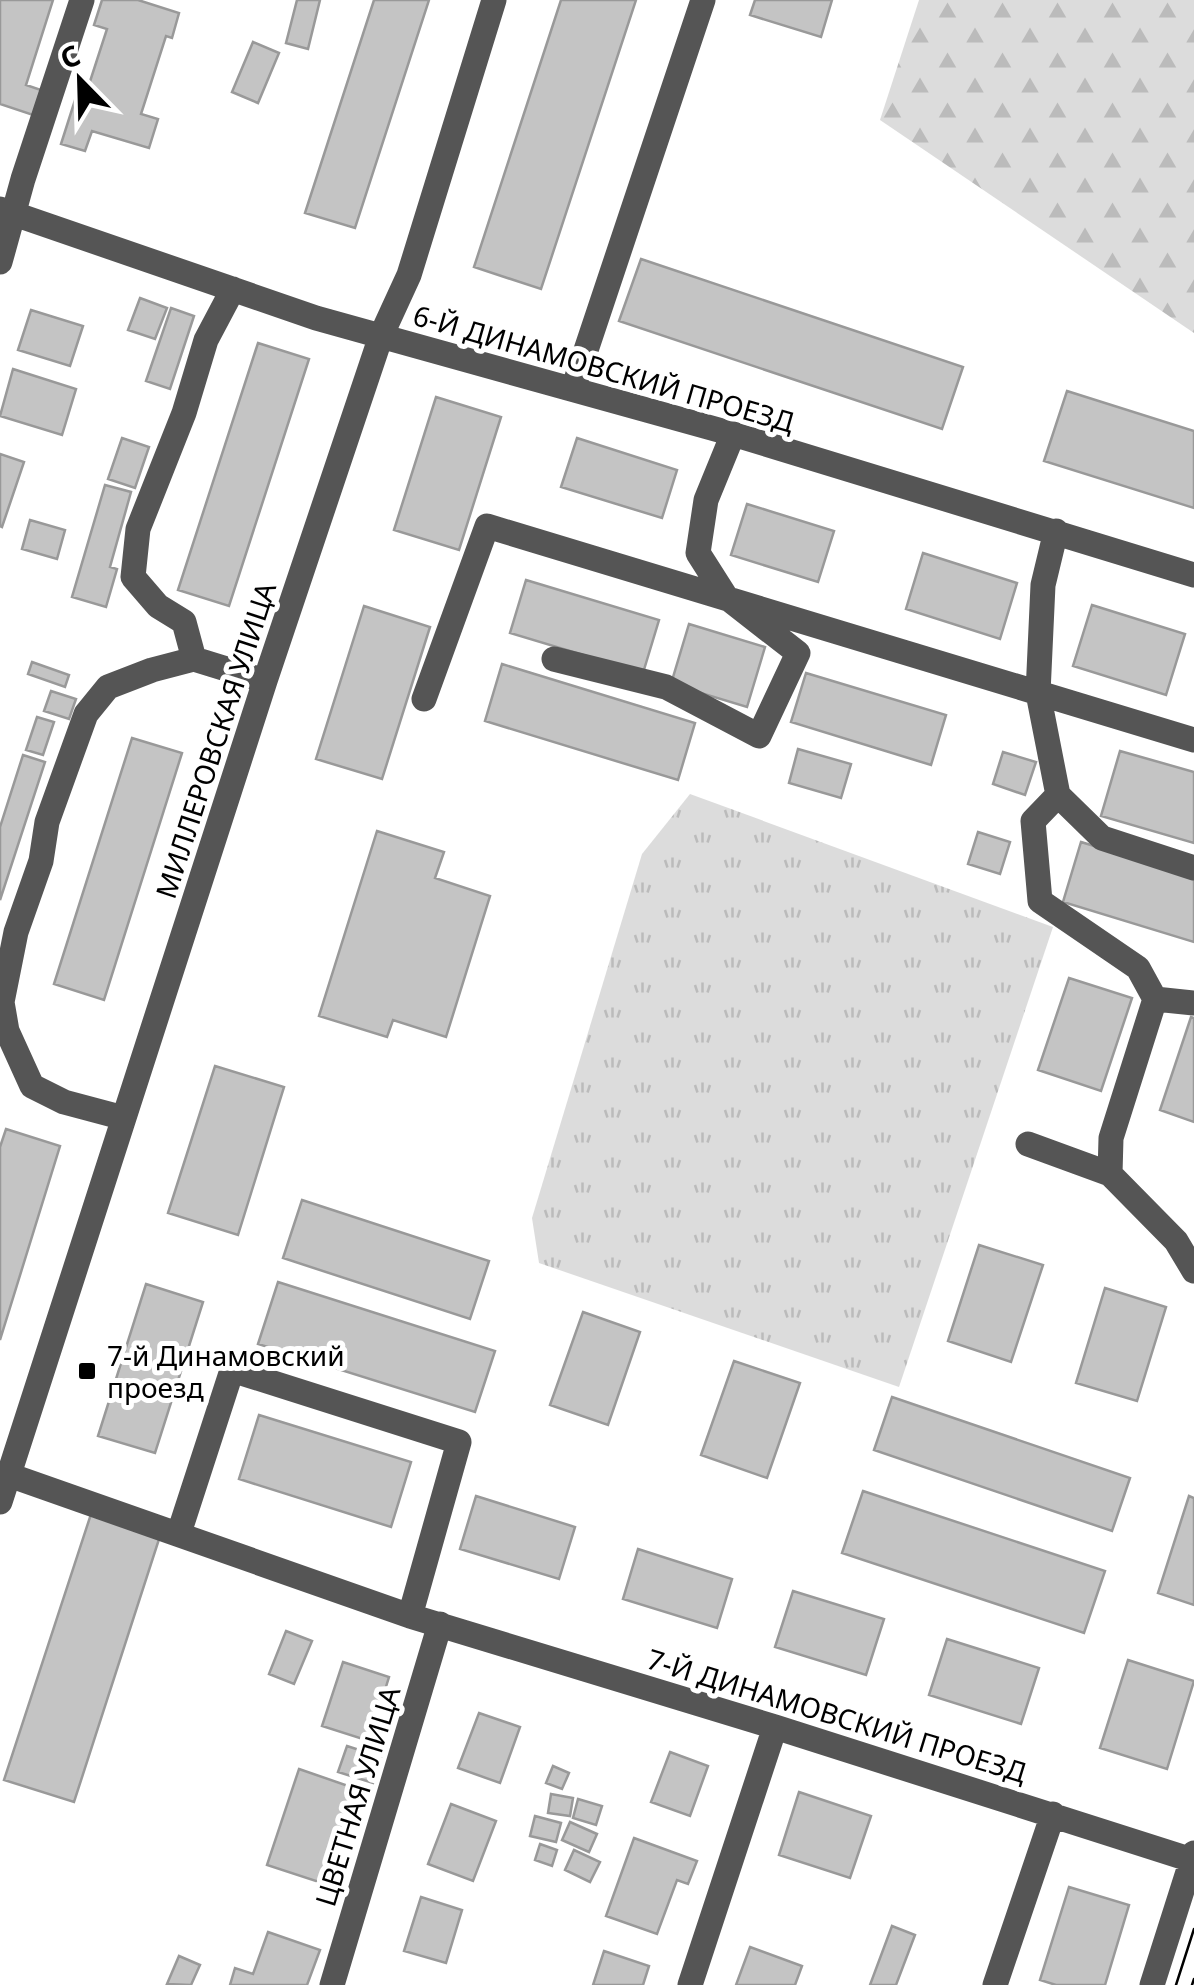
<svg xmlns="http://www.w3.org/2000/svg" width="1194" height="1985" font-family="'Noto Sans',sans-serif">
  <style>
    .grass { fill: url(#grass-tufts) }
    .forest { fill: url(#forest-firs) }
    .building { fill: #c4c4c4; stroke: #999; stroke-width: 2.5 }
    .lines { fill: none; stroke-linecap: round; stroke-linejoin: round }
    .minor { stroke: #555; stroke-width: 25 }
    .tram { stroke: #000; stroke-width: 2.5 }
    .poi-dot { fill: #000; stroke: #fff; stroke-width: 4 }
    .labels { text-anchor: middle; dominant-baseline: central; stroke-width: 10; stroke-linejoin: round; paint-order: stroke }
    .street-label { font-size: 28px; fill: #000; stroke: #fff }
    .poi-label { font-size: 28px; fill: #000; stroke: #fff; text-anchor: start }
  </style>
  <defs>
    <pattern id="grass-tufts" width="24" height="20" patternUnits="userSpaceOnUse" patternTransform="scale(2.5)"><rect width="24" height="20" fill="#dcdcdc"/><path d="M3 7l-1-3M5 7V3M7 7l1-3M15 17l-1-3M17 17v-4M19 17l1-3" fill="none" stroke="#bbb"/></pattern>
    <pattern id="forest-firs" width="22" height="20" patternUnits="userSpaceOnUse" patternTransform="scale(2.5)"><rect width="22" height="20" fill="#dcdcdc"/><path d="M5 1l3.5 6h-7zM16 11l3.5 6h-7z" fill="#bbb"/></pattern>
  </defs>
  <rect width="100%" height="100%" fill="#fff"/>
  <path class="grass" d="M 690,794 L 1053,927 L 899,1387 L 539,1263 L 532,1218 L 642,854 Z"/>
  <path class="forest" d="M 919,0 L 1194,0 L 1194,333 L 880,120 Z"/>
  <path class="building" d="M 0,0 L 53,0 L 26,85 L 41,90 L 33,115 L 0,104 Z
    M 102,0 L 138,0 L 179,13 L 172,38 L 166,36 L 141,114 L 158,119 L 149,148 L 92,131 L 85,151 L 61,144 L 76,97 L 84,100 L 107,29 L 94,25 Z
    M 297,0 L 320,0 L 308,49 L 286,43 Z
    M 374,0 L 429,0 L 355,228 L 305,213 Z
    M 561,0 L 636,0 L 541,289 L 474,267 Z
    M 755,0 L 832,0 L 821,37 L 750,15 Z
    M 253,42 L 279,53 L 258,103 L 232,92 Z
    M 641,259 L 963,367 L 942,429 L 619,321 Z
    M 140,298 L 167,308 L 155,339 L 128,330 Z
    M 171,308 L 194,316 L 170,389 L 146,381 Z
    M 31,310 L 83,326 L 70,366 L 18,350 Z
    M 258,343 L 309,359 L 229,606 L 178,590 Z
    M 13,369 L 76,389 L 62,435 L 0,416 Z
    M 1067,391 L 1194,431 L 1194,508 L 1044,461 Z
    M 436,397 L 501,417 L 459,550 L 394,530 Z
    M 122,438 L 149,447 L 135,488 L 108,479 Z
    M 577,438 L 677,470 L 662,518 L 561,487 Z
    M 0,454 L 24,462 L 2,527 L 0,526 Z
    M 105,485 L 131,492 L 110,567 L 117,569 L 106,607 L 72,597 Z
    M 747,504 L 834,531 L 818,582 L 731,555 Z
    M 30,520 L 65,530 L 57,559 L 22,549 Z
    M 923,553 L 1017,583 L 1000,639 L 906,609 Z
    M 526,580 L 659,620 L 643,673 L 510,633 Z
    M 1092,605 L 1185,634 L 1166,695 L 1073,666 Z
    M 364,606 L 430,627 L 382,779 L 316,759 Z
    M 689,624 L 765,647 L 747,707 L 671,684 Z
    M 32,662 L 69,675 L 65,687 L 28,674 Z
    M 502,664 L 695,723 L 678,780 L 485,721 Z
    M 806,673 L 946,715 L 931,765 L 791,722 Z
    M 51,691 L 76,699 L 69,719 L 44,711 Z
    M 37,717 L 54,722 L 43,755 L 26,750 Z
    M 132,738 L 182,753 L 104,1000 L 54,984 Z
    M 798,749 L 851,764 L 841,798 L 789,783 Z
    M 1120,751 L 1194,772 L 1194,843 L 1101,816 Z
    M 1003,752 L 1036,762 L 1025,795 L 993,784 Z
    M 23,755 L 45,762 L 0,900 L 0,827 Z
    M 377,831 L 444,852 L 435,878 L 490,896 L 446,1037 L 393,1020 L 387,1037 L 319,1016 Z
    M 978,832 L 1010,842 L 1000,874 L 968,864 Z
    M 1081,842 L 1194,876 L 1194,942 L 1063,902 Z
    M 1069,978 L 1132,998 L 1101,1091 L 1038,1070 Z
    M 1191,1017 L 1194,1018 L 1194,1122 L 1160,1110 Z
    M 215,1066 L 284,1087 L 238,1235 L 168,1213 Z
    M 6,1129 L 60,1146 L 0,1340 L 0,1147 Z
    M 302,1200 L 489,1261 L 470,1319 L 283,1258 Z
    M 979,1245 L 1043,1265 L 1011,1362 L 948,1341 Z
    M 278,1282 L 495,1351 L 475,1412 L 258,1344 Z
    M 146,1284 L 203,1302 L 155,1453 L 98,1436 Z
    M 1105,1288 L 1166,1307 L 1137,1401 L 1076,1383 Z
    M 583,1312 L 640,1332 L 608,1425 L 550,1405 Z
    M 734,1361 L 800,1383 L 767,1478 L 701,1455 Z
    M 892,1397 L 1130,1478 L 1112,1531 L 874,1450 Z
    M 259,1415 L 411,1462 L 391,1527 L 239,1479 Z
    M 863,1491 L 1105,1571 L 1084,1633 L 842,1553 Z
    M 476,1496 L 575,1527 L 559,1579 L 460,1549 Z
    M 1189,1496 L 1194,1498 L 1194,1605 L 1158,1593 Z
    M 92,1511 L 161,1533 L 74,1802 L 4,1780 Z
    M 638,1549 L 732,1579 L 717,1628 L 623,1599 Z
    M 793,1591 L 884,1619 L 866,1675 L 775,1647 Z
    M 286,1631 L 312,1641 L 294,1684 L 269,1674 Z
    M 947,1639 L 1039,1668 L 1021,1724 L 929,1695 Z
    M 1128,1660 L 1194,1681 L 1167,1769 L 1100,1748 Z
    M 343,1662 L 389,1677 L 369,1741 L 322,1726 Z
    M 479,1713 L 520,1727 L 500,1783 L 458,1768 Z
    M 347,1746 L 381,1757 L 373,1783 L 338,1772 Z
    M 670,1752 L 708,1766 L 690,1816 L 651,1802 Z
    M 553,1766 L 569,1773 L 562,1789 L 546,1783 Z
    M 299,1769 L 357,1789 L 325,1884 L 267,1865 Z
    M 799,1792 L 871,1816 L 850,1878 L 779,1855 Z
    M 551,1794 L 573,1798 L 570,1816 L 548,1813 Z
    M 578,1799 L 602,1806 L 596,1825 L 573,1818 Z
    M 451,1804 L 496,1821 L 473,1881 L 428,1864 Z
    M 535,1816 L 561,1823 L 556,1842 L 530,1836 Z
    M 570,1822 L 597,1834 L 589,1852 L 562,1840 Z
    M 634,1838 L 697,1861 L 688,1884 L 677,1880 L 657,1934 L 606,1916 Z
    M 540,1844 L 557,1850 L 552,1866 L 535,1860 Z
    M 574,1850 L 600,1862 L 590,1882 L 565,1870 Z
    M 1069,1887 L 1129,1905 L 1105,1985 L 1056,1985 L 1040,1980 Z
    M 421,1897 L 462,1910 L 446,1963 L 404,1951 Z
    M 892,1926 L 915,1935 L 896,1985 L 870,1985 Z
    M 268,1932 L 320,1950 L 307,1985 L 230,1985 L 235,1968 L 253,1974 Z
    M 750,1947 L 802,1966 L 795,1985 L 736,1985 Z
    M 604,1951 L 649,1966 L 643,1985 L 593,1985 Z
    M 179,1956 L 200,1965 L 191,1985 L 167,1984 Z"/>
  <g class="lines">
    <path class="minor" d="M 0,209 L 316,318 L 733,434 L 1194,575
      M 0,262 L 23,179 L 82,0
      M 573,389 L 703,0
      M 1056,531 L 1043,585 L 1038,693 L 1058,795 L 1033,821 L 1040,901 L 1138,968 L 1155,999 L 1111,1138 L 1110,1174
      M 194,659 L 265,681
      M 554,659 L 666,687 L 759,736 L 798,653 L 726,597 L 698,553 L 706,500 L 733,434
      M 424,699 L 487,526 L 1194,740
      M 1058,795 L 1102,838 L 1194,868
      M 1155,999 L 1194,1003
      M 124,1118 L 64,1102 L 32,1086 L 7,1031 L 2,1002 L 16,932 L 41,861 L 47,822 L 86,714 L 108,687 L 152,670 L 194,659 L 184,622 L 158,606 L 133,577 L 138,529 L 184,413 L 206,340 L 233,289
      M 1028,1144 L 1110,1174 L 1176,1241 L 1194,1271
      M 9,1475 L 410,1616 L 775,1727 L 1192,1860
      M 0,1502 L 265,681 L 381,336 L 409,275 L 494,0
      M 179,1533 L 232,1370 L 459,1442 L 410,1616
      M 332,1985 L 440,1624
      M 690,1985 L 775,1727
      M 995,1985 L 1053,1814
      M 1152,1985 L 1194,1853"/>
    <path class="tram" d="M 1176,1985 L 1194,1929
      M 1192,1985 L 1194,1979"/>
  </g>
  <rect class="poi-dot" x="77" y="1361" width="20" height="20" rx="5"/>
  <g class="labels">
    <g class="street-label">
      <text transform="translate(604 368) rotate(16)">6-Й ДИНАМОВСКИЙ ПРОЕЗД</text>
      <text transform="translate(215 740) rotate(-72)">МИЛЛЕРОВСКАЯ УЛИЦА</text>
      <text transform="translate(837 1715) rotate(17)">7-Й ДИНАМОВСКИЙ ПРОЕЗД</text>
      <text transform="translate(357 1796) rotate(-73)">ЦВЕТНАЯ УЛИЦА</text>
    </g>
    <g class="poi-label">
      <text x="107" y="1355">7-й Динамовский<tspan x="107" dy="32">проезд</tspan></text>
    </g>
  </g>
  <g transform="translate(80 80) rotate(337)" stroke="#ffffff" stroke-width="8" paint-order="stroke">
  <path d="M0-8L18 38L0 25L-18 38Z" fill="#000000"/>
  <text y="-15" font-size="28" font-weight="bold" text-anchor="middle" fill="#000000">С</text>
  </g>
</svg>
